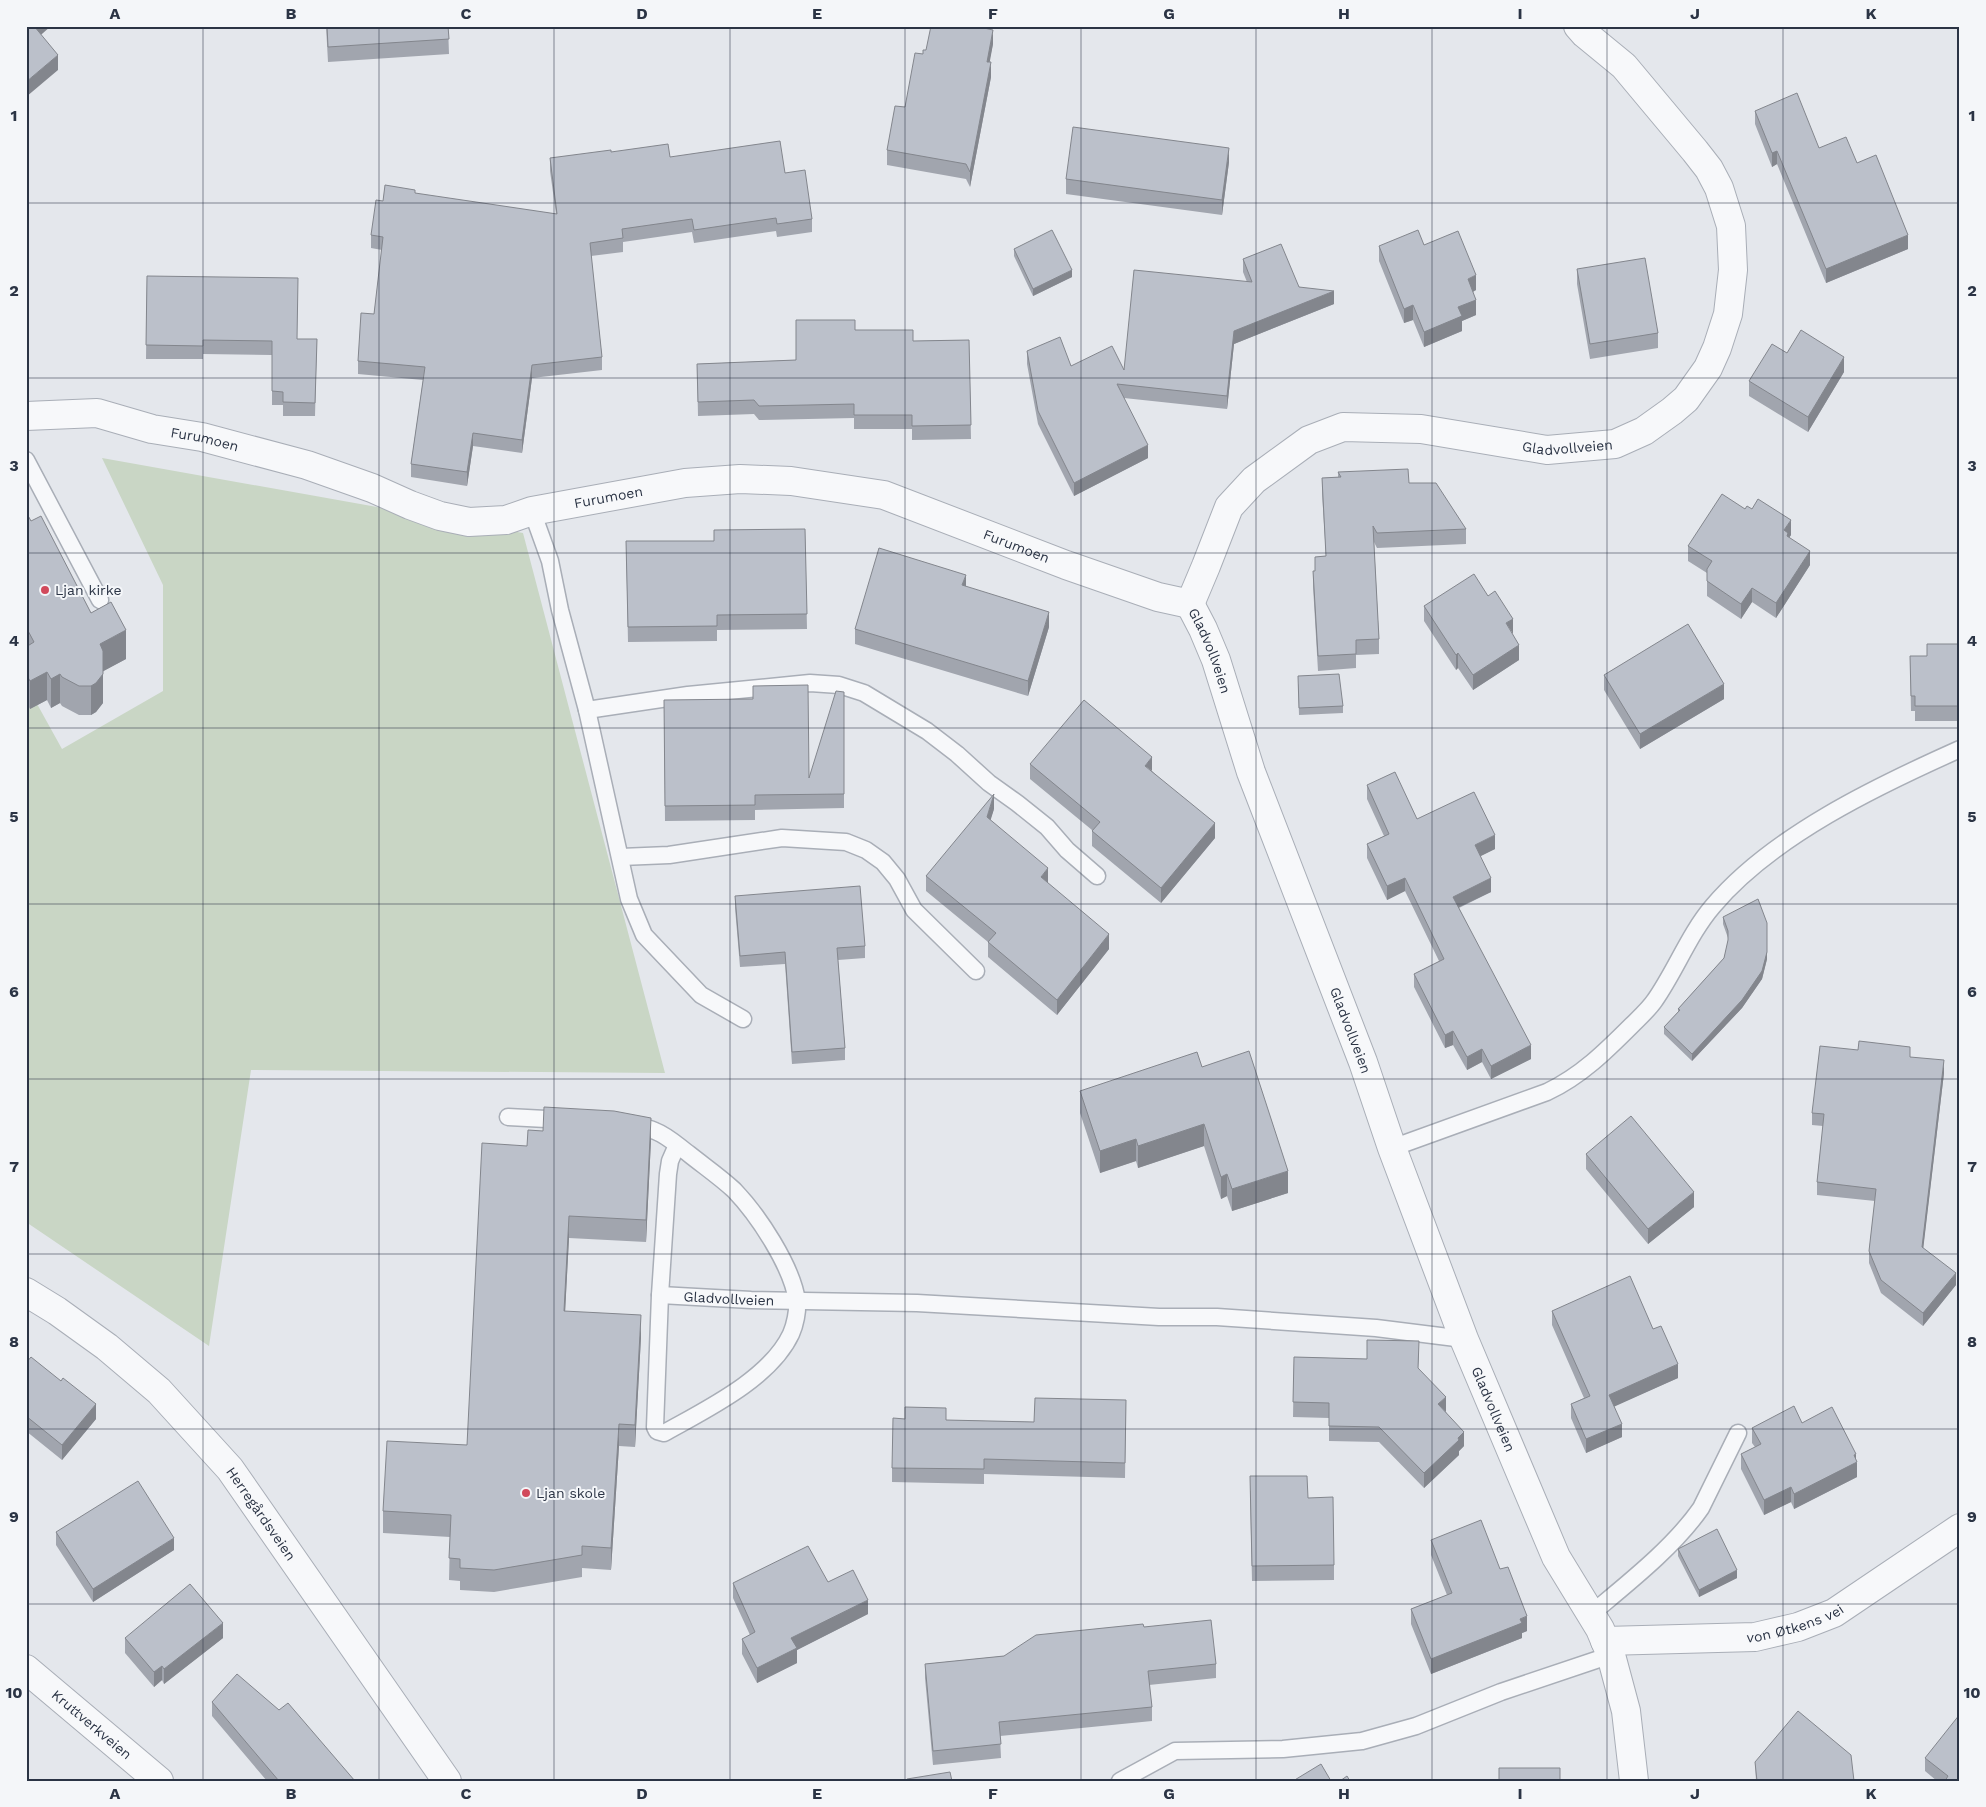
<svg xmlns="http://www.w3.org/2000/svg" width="1986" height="1807" font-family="'Work Sans',sans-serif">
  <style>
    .green { fill: #c9d6c5 }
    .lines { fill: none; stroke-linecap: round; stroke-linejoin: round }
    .service-casing { stroke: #a9aeb7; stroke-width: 19 }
    .minor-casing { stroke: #a9aeb7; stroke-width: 30 }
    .tertiary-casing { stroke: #a9aeb7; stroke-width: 30 }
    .service { stroke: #f7f8fa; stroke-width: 16 }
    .minor { stroke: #f7f8fa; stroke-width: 28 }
    .tertiary { stroke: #f7f8fa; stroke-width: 28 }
    .wall { fill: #a1a5ae }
    .shaded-wall { fill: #83868d }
    .building { fill: #bbc0ca; stroke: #83868d }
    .grid { fill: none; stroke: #2b3445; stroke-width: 1; stroke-opacity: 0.55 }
    .poi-dot { fill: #d1495b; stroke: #f4f6f9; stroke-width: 2 }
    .labels { text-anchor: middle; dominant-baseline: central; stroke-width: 4; stroke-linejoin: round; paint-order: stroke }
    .street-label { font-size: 14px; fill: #2b3445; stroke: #f4f6f9 }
    .poi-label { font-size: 14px; fill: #2b3445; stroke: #f4f6f9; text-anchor: start }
    .neatline { fill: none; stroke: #2b3445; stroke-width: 2 }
    .grid-label { font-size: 16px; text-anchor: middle; font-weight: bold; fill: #2b3445 }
  </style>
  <rect width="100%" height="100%" fill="#e4e7ec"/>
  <path class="green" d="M 102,458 L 523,533 L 665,1073 L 251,1070 L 209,1346 L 26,1222 L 26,684 L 62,749 L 163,691 L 163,585 Z"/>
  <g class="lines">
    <defs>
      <g id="service">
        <path d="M 26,460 L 100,600"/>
        <path d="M 532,511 L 550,561 L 560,610 L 587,710 L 629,899 L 644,935 L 701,995 L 743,1019"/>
        <path d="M 587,710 L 688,695 L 810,683 L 839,685 L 864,693 L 927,731 L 957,754 L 989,783 L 1017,803 L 1047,827 L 1067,850 L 1097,876"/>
        <path d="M 621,857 L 669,855 L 782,838 L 846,842 L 866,850 L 883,862 L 897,879 L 914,910 L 976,971"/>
        <path d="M 508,1117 L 565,1120"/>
        <path d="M 629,1125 C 637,1126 647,1127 655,1131 C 668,1136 678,1146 689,1154 C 704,1166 720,1177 734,1190 C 758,1215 792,1266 797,1301 C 798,1311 795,1325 791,1334 C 770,1379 705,1410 664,1433 L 657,1431 L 655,1427 L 660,1295 L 668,1174 L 670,1161 L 677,1145"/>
        <path d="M 1392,1148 L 1547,1092 C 1581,1076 1606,1051 1632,1025 C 1640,1017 1649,1009 1655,1000 C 1676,970 1689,934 1713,906 C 1772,836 1877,786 1960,749"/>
        <path id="s1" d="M 660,1295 L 751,1300 L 917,1303 L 1159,1317 L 1217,1317 L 1376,1328 L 1464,1339"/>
        <path d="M 1591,1614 C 1628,1583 1674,1547 1701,1508 L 1738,1433"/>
        <path d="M 1120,1781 L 1175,1751 L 1283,1749 L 1362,1741 L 1416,1726 L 1501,1692 L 1611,1655"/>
      </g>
      <g id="minor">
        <path id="s2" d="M 26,416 L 97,413 L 152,429 L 202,437 L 307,465 L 372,488 L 410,505 L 440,516 L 469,522 L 506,520 L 532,511 L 685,483 L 740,479 L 791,481 L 884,495 L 1066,565 L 1158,597 L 1190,604"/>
        <path id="s3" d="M 1190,604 L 1203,629 L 1216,660 L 1251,772 L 1363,1062 L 1392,1148 L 1464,1339 L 1556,1557 L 1600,1629 L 1611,1655 L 1626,1711 L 1634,1781"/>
        <path id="s4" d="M 1190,604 L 1206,566 L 1229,507 L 1254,480 L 1309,440 L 1343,427 L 1421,429 L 1547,450 L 1615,444 L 1644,431 L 1672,411 L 1686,399 L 1708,368 L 1717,348 L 1728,314 L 1733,270 L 1731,226 L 1719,188 L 1709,169 L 1695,151 L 1624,66 L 1585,34 L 1578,26"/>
        <path id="s5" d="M 1605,1641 L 1755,1637 L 1798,1627 L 1834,1613 L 1960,1528"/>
        <path id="s6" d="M 26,1669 L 159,1781"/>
      </g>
      <g id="tertiary">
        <path id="s7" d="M 26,1292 L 57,1311 L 107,1347 L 159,1391 L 230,1469 L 447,1781"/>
      </g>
    </defs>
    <use href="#service" class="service-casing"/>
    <use href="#minor" class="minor-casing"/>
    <use href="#tertiary" class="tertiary-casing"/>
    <use href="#service" class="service"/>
    <use href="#minor" class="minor"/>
    <use href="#tertiary" class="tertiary"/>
  </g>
  <path class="wall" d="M 326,26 L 448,26 L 449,54 L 328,62 Z
    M 993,44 L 989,62 L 991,77 L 970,187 L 966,179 L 887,165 L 887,150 L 905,107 L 923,54 L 926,50 Z
    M 1755,111 L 1819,148 L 1857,163 L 1908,249 L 1826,283 L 1777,164 L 1772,167 L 1755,124 Z
    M 611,152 L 670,157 L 785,173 L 812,219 L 812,232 L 777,237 L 776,231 L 694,243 L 692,232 L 623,242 L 623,252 L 591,256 L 602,357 L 602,370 L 532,378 L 522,453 L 473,446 L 467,486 L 411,477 L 411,464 L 423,380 L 358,374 L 358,361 L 374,314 L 382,250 L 371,248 L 371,235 L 383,201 L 415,194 L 556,214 L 550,171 L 550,158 Z
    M 1229,162 L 1222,215 L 1066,194 L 1066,179 Z
    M 1424,245 L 1476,290 L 1473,292 L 1476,315 L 1462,321 L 1462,331 L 1424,347 L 1413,320 L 1404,323 L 1379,261 L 1379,246 Z
    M 1014,249 L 1072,277 L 1033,296 L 1014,256 Z
    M 1243,259 L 1334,304 L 1234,344 L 1227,409 L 1124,398 L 1148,458 L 1074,496 L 1038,424 L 1027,364 L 1027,351 L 1071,366 L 1124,370 L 1247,282 L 1243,272 Z
    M 1577,269 L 1658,333 L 1658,348 L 1590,359 L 1577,284 Z
    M 147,276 L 297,339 L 317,339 L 315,416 L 283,416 L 283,405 L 272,405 L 272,355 L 203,354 L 203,359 L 146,359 Z
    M 855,330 L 913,341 L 969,340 L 971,439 L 912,440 L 912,429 L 854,429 L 854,418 L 759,420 L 754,414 L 698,416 L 697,364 L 796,360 Z
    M 1787,353 L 1844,372 L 1808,432 L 1749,396 L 1749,381 Z
    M 1338,472 L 1409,483 L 1466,529 L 1466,544 L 1377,548 L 1374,542 L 1379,639 L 1379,654 L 1356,655 L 1356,668 L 1318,671 L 1313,586 L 1313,571 L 1315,571 L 1315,557 L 1326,556 L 1322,493 L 1322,478 L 1338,477 Z
    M 1745,509 L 1791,535 L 1789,538 L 1810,565 L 1776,618 L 1752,602 L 1741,619 L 1707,596 L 1707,573 L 1688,561 L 1688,546 Z
    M 26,512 L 31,521 L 91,613 L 126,659 L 103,671 L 103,703 L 96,712 L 91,715 L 79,715 L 62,706 L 60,703 L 51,708 L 47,700 L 30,709 L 26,702 Z
    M 805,529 L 807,629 L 717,630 L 717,641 L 628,642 L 626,541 L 714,541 Z
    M 1488,596 L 1512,634 L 1519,660 L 1473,690 L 1458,668 L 1456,670 L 1424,621 L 1424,606 Z
    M 1049,627 L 1028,696 L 855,644 L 855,629 Z
    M 1959,629 L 1960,629 L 1960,721 L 1915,721 L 1915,711 L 1911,711 L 1910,656 L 1927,656 L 1959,644 Z
    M 1604,675 L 1724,699 L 1640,749 L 1604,690 Z
    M 1298,684 L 1343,706 L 1343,713 L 1299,715 Z
    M 844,692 L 844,808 L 755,810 L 755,820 L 665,821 L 664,700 L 809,778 Z
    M 1030,764 L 1152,771 L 1215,838 L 1161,903 L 1092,846 L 1092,830 L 1030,779 Z
    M 1367,785 L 1417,819 L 1495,849 L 1480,856 L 1491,892 L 1459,908 L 1531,1059 L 1491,1079 L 1482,1062 L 1467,1070 L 1453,1045 L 1445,1048 L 1414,987 L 1414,974 L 1439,961 L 1405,891 L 1387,900 L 1367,858 L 1367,844 L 1384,836 L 1367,799 Z
    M 994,809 L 990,820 L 1109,949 L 1057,1015 L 988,957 L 988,942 L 926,891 L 926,876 Z
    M 735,896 L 865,946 L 865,958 L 838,960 L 845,1048 L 845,1060 L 792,1064 L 785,964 L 740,967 L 735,908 Z
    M 1723,917 L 1767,959 L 1762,979 L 1742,1008 L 1692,1061 L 1664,1034 L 1664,1027 L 1678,1012 L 1678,1009 L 1724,958 L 1728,942 L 1728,938 L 1723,924 Z
    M 1910,1057 L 1944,1073 L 1923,1248 L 1956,1285 L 1923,1326 L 1881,1293 L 1869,1263 L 1869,1251 L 1875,1201 L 1817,1195 L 1817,1182 L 1823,1126 L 1812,1125 L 1812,1113 Z
    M 1202,1067 L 1288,1193 L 1232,1211 L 1227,1196 L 1221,1199 L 1204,1146 L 1138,1168 L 1136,1161 L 1100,1173 L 1080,1113 L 1080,1091 Z
    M 651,1140 L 646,1242 L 569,1238 L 565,1311 L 641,1337 L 635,1447 L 619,1446 L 611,1570 L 582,1568 L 582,1577 L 494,1592 L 460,1590 L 460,1581 L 449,1580 L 450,1537 L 383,1533 L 383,1511 L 467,1445 L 527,1146 Z
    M 1586,1154 L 1694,1207 L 1648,1244 L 1586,1169 Z
    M 1552,1311 L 1653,1329 L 1678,1378 L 1614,1406 L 1622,1437 L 1586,1453 L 1571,1418 L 1571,1404 L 1584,1398 L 1552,1325 Z
    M 1419,1356 L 1418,1368 L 1446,1412 L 1464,1446 L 1459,1451 L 1459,1455 L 1424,1488 L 1379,1442 L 1329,1441 L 1329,1418 L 1293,1417 L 1294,1357 L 1367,1359 Z
    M 26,1363 L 96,1419 L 62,1460 L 26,1431 Z
    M 1126,1400 L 1125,1478 L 984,1474 L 984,1484 L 892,1482 L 892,1468 L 946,1420 L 1034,1422 Z
    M 1802,1423 L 1856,1459 L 1857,1477 L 1794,1509 L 1791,1502 L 1764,1515 L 1741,1469 L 1741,1454 L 1755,1447 L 1752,1443 L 1752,1428 Z
    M 1250,1491 L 1308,1498 L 1334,1565 L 1334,1580 L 1252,1581 Z
    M 56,1532 L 174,1550 L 93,1602 L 56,1545 Z
    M 1431,1540 L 1500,1569 L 1527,1631 L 1522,1633 L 1522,1638 L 1431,1674 L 1411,1624 L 1411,1609 L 1447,1595 L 1431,1555 Z
    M 1678,1549 L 1737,1578 L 1699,1597 L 1678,1556 Z
    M 828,1582 L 868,1614 L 797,1650 L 797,1663 L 757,1683 L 742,1654 L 742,1639 L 750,1635 L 733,1598 L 733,1583 Z
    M 1144,1627 L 1216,1664 L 1216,1678 L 1149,1685 L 1152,1707 L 1152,1721 L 1000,1736 L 1001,1758 L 933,1765 L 925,1678 L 925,1664 L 1004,1656 Z
    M 125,1638 L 223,1638 L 164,1684 L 162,1680 L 154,1687 L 125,1653 Z
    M 212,1702 L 355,1781 L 267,1781 L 212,1716 Z
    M 1925,1758 L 1960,1781 L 1937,1781 L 1925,1771 Z
    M 1755,1762 L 1854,1781 L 1756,1781 Z"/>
  <path class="shaded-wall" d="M 34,26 L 51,26 L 34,41 Z
    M 993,30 L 993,44 L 987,77 L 987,62 Z
    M 58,55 L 58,70 L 26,97 L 26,82 Z
    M 991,62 L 991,77 L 970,187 L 970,172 Z
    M 1229,148 L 1229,162 L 1222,215 L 1222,200 Z
    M 1777,151 L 1777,164 L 1772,167 L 1772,153 Z
    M 1908,235 L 1908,249 L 1826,283 L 1826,269 Z
    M 1072,270 L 1072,277 L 1033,296 L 1033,289 Z
    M 1476,275 L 1476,290 L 1468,294 L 1468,279 Z
    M 1334,291 L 1334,304 L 1234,344 L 1227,409 L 1227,396 L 1234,331 Z
    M 1476,300 L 1476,315 L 1462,321 L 1462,331 L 1424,347 L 1424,332 L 1458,307 Z
    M 1413,305 L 1413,320 L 1404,323 L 1404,309 Z
    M 1844,357 L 1844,372 L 1808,432 L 1808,417 Z
    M 532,365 L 532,378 L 522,453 L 522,440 Z
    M 473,433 L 473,446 L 467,486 L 467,472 Z
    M 1148,445 L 1148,458 L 1074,496 L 1074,483 Z
    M 1791,520 L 1791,535 L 1788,539 L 1784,530 Z
    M 1810,551 L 1810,565 L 1776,618 L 1776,603 Z
    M 966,575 L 966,590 L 962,585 Z
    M 1752,588 L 1752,602 L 1741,619 L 1741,604 Z
    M 1049,612 L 1049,627 L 1028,696 L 1028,681 Z
    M 1513,619 L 1513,634 L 1506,623 Z
    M 126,630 L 126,659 L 100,673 L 100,644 Z
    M 1519,645 L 1519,660 L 1473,690 L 1473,675 Z
    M 1458,653 L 1458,668 L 1456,670 L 1456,655 Z
    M 47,672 L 47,700 L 30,709 L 30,681 Z
    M 60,674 L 60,703 L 51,708 L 51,679 Z
    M 103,674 L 103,703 L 96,712 L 91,715 L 91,686 Z
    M 1724,684 L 1724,699 L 1640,749 L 1640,734 Z
    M 1152,757 L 1152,771 L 1145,766 Z
    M 994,794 L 994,809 L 987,832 L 987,817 Z
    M 1215,823 L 1215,838 L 1161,903 L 1161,888 Z
    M 1495,835 L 1495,849 L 1475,859 L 1475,845 Z
    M 1048,868 L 1048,883 L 1041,877 Z
    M 1405,878 L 1405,891 L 1387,900 L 1387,886 Z
    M 1491,878 L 1491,892 L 1453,910 L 1453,897 Z
    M 1767,933 L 1767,959 L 1762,979 L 1742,1008 L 1692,1061 L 1692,1054 Z
    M 1109,934 L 1109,949 L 1057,1015 L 1057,1000 Z
    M 1453,1031 L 1453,1045 L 1445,1048 L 1445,1035 Z
    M 1531,1045 L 1531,1059 L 1491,1079 L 1491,1066 Z
    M 1482,1049 L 1482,1062 L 1467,1070 L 1467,1057 Z
    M 1944,1060 L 1944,1073 L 1922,1259 L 1922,1247 Z
    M 651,1118 L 651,1140 L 646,1242 L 646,1220 Z
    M 1204,1124 L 1204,1146 L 1138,1168 L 1138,1146 Z
    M 1136,1139 L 1136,1161 L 1100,1173 L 1100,1151 Z
    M 1288,1171 L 1288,1193 L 1232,1211 L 1232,1189 Z
    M 1227,1174 L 1227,1196 L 1221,1199 L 1221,1177 Z
    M 1694,1192 L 1694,1207 L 1648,1244 L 1648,1229 Z
    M 569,1216 L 569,1238 L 564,1333 L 564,1311 Z
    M 1956,1273 L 1956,1285 L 1923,1326 L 1923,1313 Z
    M 641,1315 L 641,1337 L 635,1447 L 635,1425 Z
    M 1678,1364 L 1678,1378 L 1609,1409 L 1609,1395 Z
    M 1446,1397 L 1446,1412 L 1438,1404 Z
    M 96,1404 L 96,1419 L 62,1460 L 62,1445 Z
    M 619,1424 L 619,1446 L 611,1570 L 611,1548 Z
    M 1622,1424 L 1622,1437 L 1586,1453 L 1586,1439 Z
    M 1464,1432 L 1464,1446 L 1459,1451 L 1459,1455 L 1424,1488 L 1424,1473 Z
    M 1856,1454 L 1856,1463 L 1857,1462 L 1857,1477 L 1794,1509 L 1794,1494 Z
    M 1791,1487 L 1791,1502 L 1764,1515 L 1764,1500 Z
    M 174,1538 L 174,1550 L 93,1602 L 93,1589 Z
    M 1737,1570 L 1737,1578 L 1699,1597 L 1699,1590 Z
    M 868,1600 L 868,1614 L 797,1650 L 797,1663 L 757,1683 L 757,1668 L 791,1638 Z
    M 1527,1616 L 1527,1631 L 1522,1633 L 1522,1638 L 1431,1674 L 1431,1659 Z
    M 223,1623 L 223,1638 L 164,1684 L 164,1669 Z
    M 162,1666 L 162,1680 L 154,1687 L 154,1672 Z"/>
  <path class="building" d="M 26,26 L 34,26 L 58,55 L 26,82 Z
    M 327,26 L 448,26 L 449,39 L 328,47 Z
    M 931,26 L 975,26 L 993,30 L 987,62 L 991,62 L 970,172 L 966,164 L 887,150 L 895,106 L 905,107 L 915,53 L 923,54 L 923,50 L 926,50 Z
    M 1797,93 L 1819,148 L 1846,137 L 1857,163 L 1876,155 L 1908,235 L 1826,269 L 1777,151 L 1772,153 L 1755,111 Z
    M 1073,127 L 1229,148 L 1222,200 L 1066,179 Z
    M 780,141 L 785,173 L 805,170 L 812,219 L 777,224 L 776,218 L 694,230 L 692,219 L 622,229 L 623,238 L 590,243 L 602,357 L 532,365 L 522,440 L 473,433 L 467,472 L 411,464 L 425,367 L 358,361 L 361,313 L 374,314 L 383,237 L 371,235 L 376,200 L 383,201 L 385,185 L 415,190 L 415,193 L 557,214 L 550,158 L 611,150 L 611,152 L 668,144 L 670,157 Z
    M 1052,230 L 1072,270 L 1033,289 L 1014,249 Z
    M 1418,230 L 1424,245 L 1458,231 L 1476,275 L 1468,279 L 1476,300 L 1458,307 L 1462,316 L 1424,332 L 1413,305 L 1404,309 L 1379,246 Z
    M 1281,244 L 1299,287 L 1334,291 L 1234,331 L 1227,396 L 1117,384 L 1148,445 L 1074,483 L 1038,411 L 1027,351 L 1060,337 L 1071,366 L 1112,346 L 1124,370 L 1134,270 L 1252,282 L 1243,259 Z
    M 1645,258 L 1658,333 L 1590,344 L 1577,269 Z
    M 147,276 L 298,278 L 297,339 L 317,339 L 315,403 L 283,402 L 283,392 L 272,391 L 272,341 L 203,340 L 203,346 L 146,345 Z
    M 796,320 L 855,320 L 855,330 L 913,330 L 913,341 L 969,340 L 971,425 L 912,426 L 912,415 L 854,415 L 854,404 L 759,406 L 754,400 L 698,402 L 697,364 L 796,360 Z
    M 1801,330 L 1844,357 L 1808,417 L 1749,381 L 1772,344 L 1787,353 Z
    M 1408,469 L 1409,483 L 1436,483 L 1466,529 L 1377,533 L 1373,526 L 1379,639 L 1356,640 L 1356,654 L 1318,656 L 1313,571 L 1315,571 L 1315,557 L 1326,556 L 1322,478 L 1341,477 L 1338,472 Z
    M 1722,494 L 1745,509 L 1747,506 L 1752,509 L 1758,499 L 1791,520 L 1784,530 L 1788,533 L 1787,536 L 1810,551 L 1776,603 L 1752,588 L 1741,604 L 1707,581 L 1707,569 L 1712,561 L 1688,546 Z
    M 26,512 L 31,521 L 41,516 L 91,613 L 111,602 L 126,630 L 100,644 L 103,651 L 103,674 L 96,683 L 91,686 L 79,686 L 62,677 L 60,674 L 51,679 L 47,672 L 30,681 L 26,674 L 26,647 L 34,642 L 26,627 Z
    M 805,529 L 807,614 L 717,615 L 717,626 L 628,627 L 626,541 L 714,541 L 714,530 Z
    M 879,548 L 966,575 L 962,585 L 1049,612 L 1028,681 L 855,629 Z
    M 1474,574 L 1488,596 L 1495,591 L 1513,619 L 1506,623 L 1519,645 L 1473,675 L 1458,653 L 1456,655 L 1424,606 Z
    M 1688,624 L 1724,684 L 1640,734 L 1604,675 Z
    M 1959,629 L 1960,629 L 1960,706 L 1915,706 L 1915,696 L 1911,696 L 1910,656 L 1927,656 L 1927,644 L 1959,644 Z
    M 1339,674 L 1343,706 L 1299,708 L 1298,676 Z
    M 808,685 L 809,778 L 836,691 L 844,692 L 844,794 L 755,795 L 755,805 L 665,806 L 664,700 L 753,699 L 753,686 Z
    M 1084,700 L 1152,757 L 1145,766 L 1215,823 L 1161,888 L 1092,831 L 1100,822 L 1030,764 Z
    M 1395,772 L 1417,819 L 1474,792 L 1495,835 L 1475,845 L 1491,878 L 1453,897 L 1531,1045 L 1491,1066 L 1482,1049 L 1467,1057 L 1453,1031 L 1445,1035 L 1414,974 L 1444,959 L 1405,878 L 1387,886 L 1367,844 L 1389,834 L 1367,785 Z
    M 994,794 L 987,817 L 1048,868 L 1041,877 L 1109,934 L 1057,1000 L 988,942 L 996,933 L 926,876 Z
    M 860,886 L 865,946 L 837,948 L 845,1048 L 792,1052 L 785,952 L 740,956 L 735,896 Z
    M 1758,899 L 1767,923 L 1767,952 L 1762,971 L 1742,1000 L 1692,1054 L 1664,1027 L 1680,1010 L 1678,1009 L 1724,958 L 1728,940 L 1728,931 L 1723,917 Z
    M 1859,1041 L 1910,1047 L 1910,1057 L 1944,1060 L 1922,1247 L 1956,1273 L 1923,1313 L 1881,1280 L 1869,1251 L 1876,1189 L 1817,1182 L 1824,1114 L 1812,1113 L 1820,1046 L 1858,1050 Z
    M 1249,1051 L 1288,1171 L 1232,1189 L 1227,1174 L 1221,1177 L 1204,1124 L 1138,1146 L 1136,1139 L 1100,1151 L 1080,1091 L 1197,1052 L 1202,1067 Z
    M 544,1107 L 614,1111 L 651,1118 L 646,1220 L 569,1216 L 564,1311 L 641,1315 L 635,1425 L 619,1424 L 611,1548 L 582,1546 L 582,1555 L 494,1570 L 460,1568 L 460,1559 L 449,1558 L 451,1515 L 383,1511 L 387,1441 L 467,1445 L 482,1143 L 527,1146 L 528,1130 L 543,1131 Z
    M 1631,1116 L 1694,1192 L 1648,1229 L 1586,1154 Z
    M 1630,1276 L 1653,1329 L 1661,1326 L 1678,1364 L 1609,1395 L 1622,1424 L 1586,1439 L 1571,1404 L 1590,1396 L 1552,1311 Z
    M 1367,1340 L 1419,1341 L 1418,1368 L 1446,1397 L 1438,1404 L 1464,1432 L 1458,1438 L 1459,1440 L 1424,1473 L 1379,1427 L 1329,1426 L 1329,1403 L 1293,1402 L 1294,1357 L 1367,1359 Z
    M 31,1357 L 61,1381 L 63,1378 L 96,1404 L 62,1445 L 26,1416 L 26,1363 Z
    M 1035,1398 L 1126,1400 L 1125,1463 L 984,1459 L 984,1469 L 892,1468 L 893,1418 L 905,1419 L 905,1407 L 946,1408 L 946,1420 L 1034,1422 Z
    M 1794,1406 L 1802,1423 L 1832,1407 L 1856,1454 L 1854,1455 L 1857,1462 L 1794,1494 L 1791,1487 L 1764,1500 L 1741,1454 L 1761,1444 L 1752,1428 Z
    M 1250,1476 L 1307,1476 L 1308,1498 L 1333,1497 L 1334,1565 L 1252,1566 Z
    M 138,1481 L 174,1538 L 93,1589 L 56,1532 Z
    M 1481,1520 L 1500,1569 L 1508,1567 L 1527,1616 L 1520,1619 L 1522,1623 L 1431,1659 L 1411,1609 L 1452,1593 L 1431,1540 Z
    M 1717,1529 L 1737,1570 L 1699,1590 L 1678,1549 Z
    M 808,1546 L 828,1582 L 853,1570 L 868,1600 L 791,1638 L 797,1648 L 757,1668 L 742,1639 L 755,1632 L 733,1583 Z
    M 190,1584 L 223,1623 L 164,1669 L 162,1666 L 154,1672 L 125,1638 Z
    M 1211,1620 L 1216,1664 L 1148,1671 L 1152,1707 L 999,1722 L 1001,1744 L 933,1751 L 925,1664 L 1004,1656 L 1036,1635 L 1143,1624 L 1144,1627 Z
    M 237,1674 L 279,1710 L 288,1703 L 355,1781 L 279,1781 L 212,1702 Z
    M 1798,1711 L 1851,1755 L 1854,1781 L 1757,1781 L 1755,1762 Z
    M 1960,1714 L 1960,1781 L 1945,1781 L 1948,1776 L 1925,1758 Z
    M 1321,1764 L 1331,1781 L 1293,1781 Z
    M 1499,1768 L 1560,1768 L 1560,1781 L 1499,1781 Z
    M 950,1772 L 952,1781 L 908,1781 L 907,1779 Z
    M 1347,1776 L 1350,1781 L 1340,1781 Z"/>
  <path class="grid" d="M 203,26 L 203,1781M 379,26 L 379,1781M 554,26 L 554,1781M 730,26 L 730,1781M 905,26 L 905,1781M 1081,26 L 1081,1781M 1256,26 L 1256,1781M 1432,26 L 1432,1781M 1607,26 L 1607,1781M 1783,26 L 1783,1781M 26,203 L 1960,203M 26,378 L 1960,378M 26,553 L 1960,553M 26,728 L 1960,728M 26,904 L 1960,904M 26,1079 L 1960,1079M 26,1254 L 1960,1254M 26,1429 L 1960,1429M 26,1604 L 1960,1604"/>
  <g class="poi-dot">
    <circle cx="45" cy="590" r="5"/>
    <circle cx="526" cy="1493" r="5"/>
  </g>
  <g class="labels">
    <g class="street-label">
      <text stroke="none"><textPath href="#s2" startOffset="182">Furumoen</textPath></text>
      <text stroke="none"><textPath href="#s4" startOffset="472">Gladvollveien</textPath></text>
      <text stroke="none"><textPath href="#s2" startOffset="602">Furumoen</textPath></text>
      <text stroke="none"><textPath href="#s2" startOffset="1022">Furumoen</textPath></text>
      <text stroke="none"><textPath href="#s3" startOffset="51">Gladvollveien</textPath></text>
      <text stroke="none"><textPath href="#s3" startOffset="456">Gladvollveien</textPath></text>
      <text stroke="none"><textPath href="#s1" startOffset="69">Gladvollveien</textPath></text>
      <text stroke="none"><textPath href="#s3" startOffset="861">Gladvollveien</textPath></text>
      <text stroke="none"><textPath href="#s7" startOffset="326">Herregårdsveien</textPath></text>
      <text stroke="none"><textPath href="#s5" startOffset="192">von Øtkens vei</textPath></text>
      <text stroke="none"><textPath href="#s6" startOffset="86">Kruttverkveien</textPath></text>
    </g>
    <g class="poi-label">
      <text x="55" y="590">Ljan kirke</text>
      <text x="536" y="1493">Ljan skole</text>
    </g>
  </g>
  <rect width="1986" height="1807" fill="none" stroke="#f4f6f9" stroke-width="55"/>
  <rect x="28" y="28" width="1930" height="1752" class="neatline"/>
  <g class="grid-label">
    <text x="115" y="19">A</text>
    <text x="291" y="19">B</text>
    <text x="466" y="19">C</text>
    <text x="642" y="19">D</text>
    <text x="817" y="19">E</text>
    <text x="993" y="19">F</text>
    <text x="1169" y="19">G</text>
    <text x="1344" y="19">H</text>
    <text x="1520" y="19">I</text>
    <text x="1695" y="19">J</text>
    <text x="1871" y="19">K</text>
    <text x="14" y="121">1</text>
    <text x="1972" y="121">1</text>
    <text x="14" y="296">2</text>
    <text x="1972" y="296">2</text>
    <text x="14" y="471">3</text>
    <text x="1972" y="471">3</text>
    <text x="14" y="646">4</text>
    <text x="1972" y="646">4</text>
    <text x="14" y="822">5</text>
    <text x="1972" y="822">5</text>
    <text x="14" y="997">6</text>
    <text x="1972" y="997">6</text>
    <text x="14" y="1172">7</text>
    <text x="1972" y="1172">7</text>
    <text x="14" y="1347">8</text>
    <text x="1972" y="1347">8</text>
    <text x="14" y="1522">9</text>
    <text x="1972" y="1522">9</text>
    <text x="14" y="1698">10</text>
    <text x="1972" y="1698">10</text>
    <text x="115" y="1799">A</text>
    <text x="291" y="1799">B</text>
    <text x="466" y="1799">C</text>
    <text x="642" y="1799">D</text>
    <text x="817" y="1799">E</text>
    <text x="993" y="1799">F</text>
    <text x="1169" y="1799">G</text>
    <text x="1344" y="1799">H</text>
    <text x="1520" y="1799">I</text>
    <text x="1695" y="1799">J</text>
    <text x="1871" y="1799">K</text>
  </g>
</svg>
